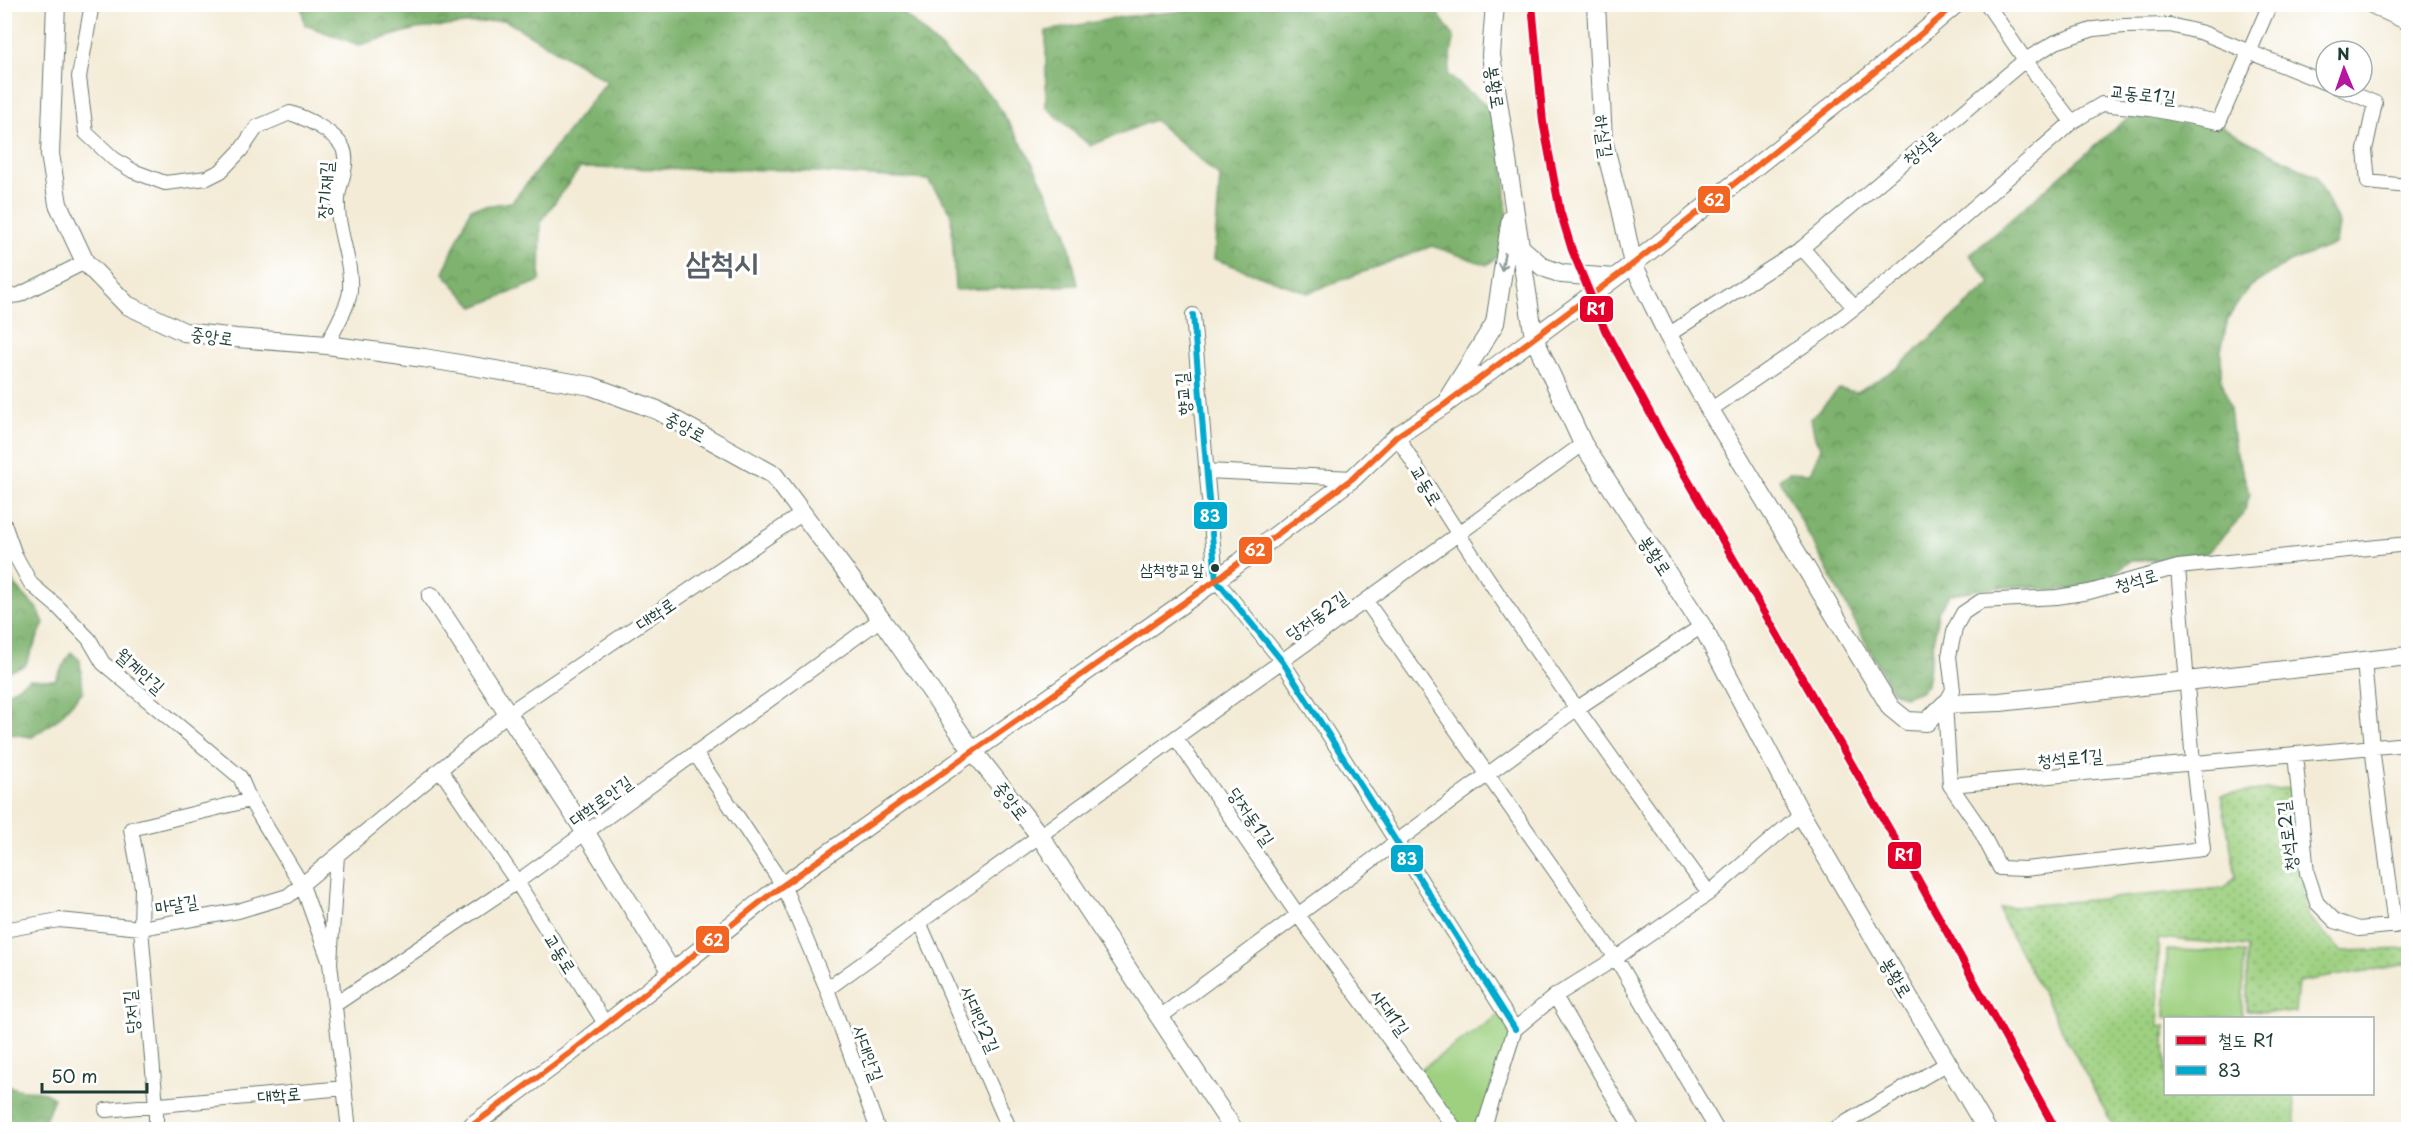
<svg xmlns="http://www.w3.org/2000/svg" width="2413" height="1134" font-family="'Playpen Sans','Poor Story',sans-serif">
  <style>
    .grass { fill: url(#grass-dots); stroke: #5e865a; stroke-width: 1.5 }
    .forest { fill: url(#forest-crowns); stroke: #4e7851; stroke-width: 1.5 }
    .park { fill: #9ed080; stroke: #5e865a; stroke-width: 1.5 }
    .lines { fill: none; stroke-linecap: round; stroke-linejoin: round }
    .minor-casing { stroke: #697a6d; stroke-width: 16 }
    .tertiary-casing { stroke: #697a6d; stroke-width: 20 }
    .minor { stroke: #fff; stroke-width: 14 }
    .tertiary { stroke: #fff; stroke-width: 18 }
    .bus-1-casing { stroke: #fff; stroke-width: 10 }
    .bus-2-casing { stroke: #fff; stroke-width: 10 }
    .bus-1 { stroke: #00a9ce; stroke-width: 6 }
    .bus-2 { stroke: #f26522; stroke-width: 6 }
    .rail-1-casing { stroke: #fff; stroke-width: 12 }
    .rail-1 { stroke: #e4002b; stroke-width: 8 }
    .oneway { stroke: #8f9e9a }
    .bus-dot { fill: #1f3d34; stroke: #fff; stroke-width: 2 }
    .labels { text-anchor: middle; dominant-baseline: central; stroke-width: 6; stroke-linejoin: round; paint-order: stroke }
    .bus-label { font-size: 16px; fill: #1f3d34; stroke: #fff; text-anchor: end }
    .street-label { font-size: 18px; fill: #1f3d34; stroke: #fff }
    .town-label { font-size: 30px; font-weight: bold; fill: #585f66; stroke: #fff }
    .line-badge { stroke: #fff; stroke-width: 2 }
    .badge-label { font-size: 16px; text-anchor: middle; font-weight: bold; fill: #fff }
  </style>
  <defs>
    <pattern id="grass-dots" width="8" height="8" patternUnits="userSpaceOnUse" patternTransform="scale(1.5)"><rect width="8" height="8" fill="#9ed080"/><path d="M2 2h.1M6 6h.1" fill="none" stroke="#80aa6a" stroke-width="1.8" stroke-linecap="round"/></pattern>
    <pattern id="forest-crowns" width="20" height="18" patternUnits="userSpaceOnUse" patternTransform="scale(1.5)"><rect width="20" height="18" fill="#7eb26e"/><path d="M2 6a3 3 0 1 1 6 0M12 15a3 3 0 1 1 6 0" fill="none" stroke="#67925b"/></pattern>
  </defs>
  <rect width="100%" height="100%" fill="#fff"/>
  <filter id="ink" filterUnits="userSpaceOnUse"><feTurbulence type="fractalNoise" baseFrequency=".0167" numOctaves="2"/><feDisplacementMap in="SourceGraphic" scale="12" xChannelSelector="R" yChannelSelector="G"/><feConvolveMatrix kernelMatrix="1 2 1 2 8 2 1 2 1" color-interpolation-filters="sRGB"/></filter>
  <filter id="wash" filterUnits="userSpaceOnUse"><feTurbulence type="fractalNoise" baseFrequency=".008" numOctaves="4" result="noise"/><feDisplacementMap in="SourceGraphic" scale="24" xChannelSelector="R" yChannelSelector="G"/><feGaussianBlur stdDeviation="1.35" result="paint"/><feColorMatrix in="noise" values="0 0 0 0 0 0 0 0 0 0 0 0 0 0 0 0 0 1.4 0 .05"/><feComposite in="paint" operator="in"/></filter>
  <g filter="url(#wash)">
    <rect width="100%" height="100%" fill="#f3ebd6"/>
    <path class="grass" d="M 2296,787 L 2307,915 L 2341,951 L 2408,949 L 2408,964 L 2298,982 L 2295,1013 L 2247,1011 L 2247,946 L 2158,938 L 2159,1026 L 2165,1026 L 2166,1094 L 2293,1094 L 2296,1129 L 2115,1129 L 2003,920 L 2000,908 L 2224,888 L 2236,876 L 2221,795 Z"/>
    <path class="forest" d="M 301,5 L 895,5 L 993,98 L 1028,154 L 1066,231 L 1078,285 L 955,290 L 951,212 L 928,180 L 786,170 L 580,168 L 541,221 L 540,281 L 474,307 L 443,273 L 471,208 L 512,202 L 607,81 L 505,20 L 416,29 L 359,45 L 305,25 Z
      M 1192,5 L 1432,5 L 1454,37 L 1448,75 L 1503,119 L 1508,248 L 1487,265 L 1432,246 L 1308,293 L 1214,259 L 1220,177 L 1154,120 L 1090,146 L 1046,107 L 1046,31 L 1122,17 L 1192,10 Z
      M 2138,112 L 2210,118 L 2234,134 L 2316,176 L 2339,224 L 2336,244 L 2289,262 L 2248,288 L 2228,318 L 2221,350 L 2221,377 L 2230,408 L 2234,445 L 2250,494 L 2243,515 L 2207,553 L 2164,560 L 2132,560 L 2093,588 L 2050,591 L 2027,586 L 1990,588 L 1950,594 L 1938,612 L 1927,685 L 1920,691 L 1905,697 L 1891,690 L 1779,479 L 1789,472 L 1810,473 L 1821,448 L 1815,438 L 1811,419 L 1839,389 L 1857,392 L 1896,369 L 1991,283 L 1970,255 L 2121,123 Z
      M 5,566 L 14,584 L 38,610 L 44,623 L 25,666 L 5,673 Z
      M 71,652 L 80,660 L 83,691 L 58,719 L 32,737 L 5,733 L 5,695 L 29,679 L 55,680 Z
      M 5,1084 C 22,1095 37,1085 54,1098 C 39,1134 44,1130 5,1129 Z"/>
    <path class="park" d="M 2167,950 L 2244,952 L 2242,1018 L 2165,1017 Z
      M 1503,1012 L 1520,1037 L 1480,1129 L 1460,1129 L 1418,1071 Z"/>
  </g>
  <g filter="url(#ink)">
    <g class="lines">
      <defs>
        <path id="minor" d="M 92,4 L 79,77 L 86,133 L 114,159 L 133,171 L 165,183 L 207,178 L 221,171 L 241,150 L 257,127 L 290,113 C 306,118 335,132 343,148 C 350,164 339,183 338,198 C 336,230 352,258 350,290 C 350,304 333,331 327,345
          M 1987,4 L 2025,60 L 2072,122 L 2102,104 L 2150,109 L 2219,122 L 2270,4
          M 2337,87 L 2375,103 L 2365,150 L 2368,182 L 2408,186
          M 1802,248 L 1854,307
          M 4,297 L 19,295 L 85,262
          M 1193,315 L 1216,580 L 1282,661 L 1515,1029
          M 1668,335 L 1802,248 L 2025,60 L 2056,42 L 2094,29 L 2124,26 L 2170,25 L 2203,33 L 2326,83
          M 1710,410 L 1822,333 L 1902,270 L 2072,122
          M 1397,436 C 1493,594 1600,743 1709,893
          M 1207,471 L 1353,478
          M 4,524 L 15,555 L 31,584 L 58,607 L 89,639 L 103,663 L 240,777 L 250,800
          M 2178,567 L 2193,764 L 2203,849 L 2025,869 L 2000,868 L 1977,824 L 1950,785 L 1945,704 L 1953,690 L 1949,656 L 1955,628 L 1963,613 L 1981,601 L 2057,597 L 2089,592 L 2178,567 L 2408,544
          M 1366,601 L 1616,958 L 1717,1130
          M 2364,661 L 2372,747 L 2395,926
          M 1176,738 L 1298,915 L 1456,1130
          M 695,753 L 783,885 L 827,989 L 878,1130
          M 2295,754 L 2307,873 L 2317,903 L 2335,921 L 2359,929 L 2408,924
          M 440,769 L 517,882 L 606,1025
          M 1950,785 L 2408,744
          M 337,855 L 330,963 L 349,1130
          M 919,922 L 1010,1130
          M 4,930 L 59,920 L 141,928 L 238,911 L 288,896 L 507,714 L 803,513
          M 827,989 L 1583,444
          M 1555,996 L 1633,1130
          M 336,1004 L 517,882 L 881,619
          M 1160,1017 L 1576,709 L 1702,626
          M 106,1110 L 344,1088
          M 156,1130 L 156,1106 L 141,928 L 142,887 L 131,829 L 250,800 L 302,885 L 330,963
          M 1483,1130 L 1515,1029 L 1555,996 L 1616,958 L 1709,893 L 1801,814
          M 1833,1130 L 1948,1063"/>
        <path id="tertiary" d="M 56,4 L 50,154 L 58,204 L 85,262 L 127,305 L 184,332 L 236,338 L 327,345 L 424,358 L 591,386 L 657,410 L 774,475 L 881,619 L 967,743 L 1040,836 L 1234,1130
          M 1495,4 L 1491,55 L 1534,338 L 1583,444 L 1702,626 L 1801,814 L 1987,1130
          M 1596,4 L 1603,140 L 1621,209 L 1633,264 L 1668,335 L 1710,410 L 1891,708 L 1907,721 L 1927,722 L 1945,704 L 2000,702 L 2408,656
          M 2372,4 L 2408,21
          M 1520,247 L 1543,267 L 1562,274 L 1614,278
          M 1450,395 L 1495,323 L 1511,218
          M 431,596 L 586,833 L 672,972
          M 474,1130 L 473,1125 L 570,1053 L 768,896 L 1216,580 L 1353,478 L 1397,436 L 1444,405 L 1633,264 L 1895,56 L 1956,4"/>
      </defs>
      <use href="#minor" class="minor-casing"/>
      <use href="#tertiary" class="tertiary-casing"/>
      <use href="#minor" class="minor"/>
      <use href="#tertiary" class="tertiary"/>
      <defs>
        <path id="bus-1" d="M 1193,315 L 1216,580 L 1282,661 L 1515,1029"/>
        <path id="bus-2" d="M 466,1130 L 570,1053 L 768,896 L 1216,580 L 1353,478 L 1397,436 L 1444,405 L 1633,264 L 1895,56 L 1956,4"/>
      </defs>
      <use href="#bus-1" class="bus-1-casing"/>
      <use href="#bus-2" class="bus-2-casing"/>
      <use href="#bus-1" class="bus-1"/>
      <use href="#bus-2" class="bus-2"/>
      <defs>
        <path id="rail-1" d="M 1532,4 L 1543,122 L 1560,211 L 1572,250 L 1605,330 L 1663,437 L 1910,865 L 2056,1130"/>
      </defs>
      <use href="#rail-1" class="rail-1-casing"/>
      <use href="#rail-1" class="rail-1"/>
    </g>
    <defs><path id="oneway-shaft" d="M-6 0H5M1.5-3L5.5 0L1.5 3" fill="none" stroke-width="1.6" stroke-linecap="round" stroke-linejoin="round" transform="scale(1.5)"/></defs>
    <use class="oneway" href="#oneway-shaft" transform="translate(1503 262) rotate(100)"/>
  </g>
  <circle class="bus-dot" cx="1215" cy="568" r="5"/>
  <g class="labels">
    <g class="bus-label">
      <text x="1204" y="568">삼척향교앞</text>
    </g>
    <g class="street-label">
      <text transform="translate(1496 87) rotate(81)">봉황로</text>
      <text transform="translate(2143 93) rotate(6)">교동로1길</text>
      <text transform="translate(1605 136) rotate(82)">하실길</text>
      <text transform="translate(1921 147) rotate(-40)">청석로</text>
      <text transform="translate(324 190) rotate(-87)">장기재길</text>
      <text transform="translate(212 335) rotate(8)">중앙로</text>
      <text transform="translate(1182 394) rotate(-95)">향교길</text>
      <text transform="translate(686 426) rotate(29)">중앙로</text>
      <text transform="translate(1427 485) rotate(59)">교동로</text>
      <text transform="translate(1656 555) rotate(57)">봉황로</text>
      <text transform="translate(2136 579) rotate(-16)">청석로</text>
      <text transform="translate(655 613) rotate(-34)">대학로</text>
      <text transform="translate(1316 615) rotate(-36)">당저동2길</text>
      <text transform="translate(141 670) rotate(41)">월계안길</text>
      <text transform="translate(2070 757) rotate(-5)">청석로1길</text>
      <text transform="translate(600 800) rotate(-36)">대학로안길</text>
      <text transform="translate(1012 800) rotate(52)">중앙로</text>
      <text transform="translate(1252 816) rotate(55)">당저동1길</text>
      <text transform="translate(2286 836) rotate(-97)">청석로2길</text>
      <text transform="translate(176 903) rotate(-10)">마달길</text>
      <text transform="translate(561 953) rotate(58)">교동로</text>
      <text transform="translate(1897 977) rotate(59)">봉황로</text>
      <text transform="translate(130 1012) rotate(-95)">당저길</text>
      <text transform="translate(1391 1012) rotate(54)">사대1길</text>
      <text transform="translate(981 1019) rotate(66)">사대안2길</text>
      <text transform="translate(869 1053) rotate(70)">사대안길</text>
      <text transform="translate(279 1094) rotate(-5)">대학로</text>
    </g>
    <g class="town-label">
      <text x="722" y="260">삼척시</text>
    </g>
  </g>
  <g class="line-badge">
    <rect x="1697" y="185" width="34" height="29" rx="6" fill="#f26522"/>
    <rect x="1579" y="295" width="35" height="28" rx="6" fill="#e4002b"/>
    <rect x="1193" y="501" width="35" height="29" rx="6" fill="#00a9ce"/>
    <rect x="1238" y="536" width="35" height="29" rx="6" fill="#f26522"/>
    <rect x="1887" y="841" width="35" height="29" rx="6" fill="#e4002b"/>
    <rect x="1390" y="844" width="34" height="29" rx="6" fill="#00a9ce"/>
    <rect x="695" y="925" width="35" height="29" rx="6" fill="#f26522"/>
  </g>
  <g class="badge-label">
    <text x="1714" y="206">62</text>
    <text x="1596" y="315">R1</text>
    <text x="1210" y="522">83</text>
    <text x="1255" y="556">62</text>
    <text x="1904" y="861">R1</text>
    <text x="1407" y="865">83</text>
    <text x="713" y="946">62</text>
  </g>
  <rect width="2413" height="1134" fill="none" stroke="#fff" stroke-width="24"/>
  <rect x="2164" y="1017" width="210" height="78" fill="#ffffff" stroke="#a5b1ae" stroke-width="1.5"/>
  <rect x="2176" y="1036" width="30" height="9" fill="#e4002b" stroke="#a5b1ae" stroke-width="1.5"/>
  <text x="2218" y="1047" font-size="18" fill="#1f3d34">철도 R1</text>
  <rect x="2176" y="1066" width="30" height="9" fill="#00a9ce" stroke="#a5b1ae" stroke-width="1.5"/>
  <text x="2218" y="1077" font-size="18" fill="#1f3d34">83</text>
  <g transform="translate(2344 69) rotate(358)"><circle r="28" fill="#ffffff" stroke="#a5b1ae" stroke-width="1.5"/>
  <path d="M0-4.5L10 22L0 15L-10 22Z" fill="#b5179e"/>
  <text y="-9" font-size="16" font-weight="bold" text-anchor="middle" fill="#1f3d34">N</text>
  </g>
  <path d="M42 1083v9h105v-9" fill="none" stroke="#1f3d34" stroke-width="3"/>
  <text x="51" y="1083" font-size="18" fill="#1f3d34" stroke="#ffffff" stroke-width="4.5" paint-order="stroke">50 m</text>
</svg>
